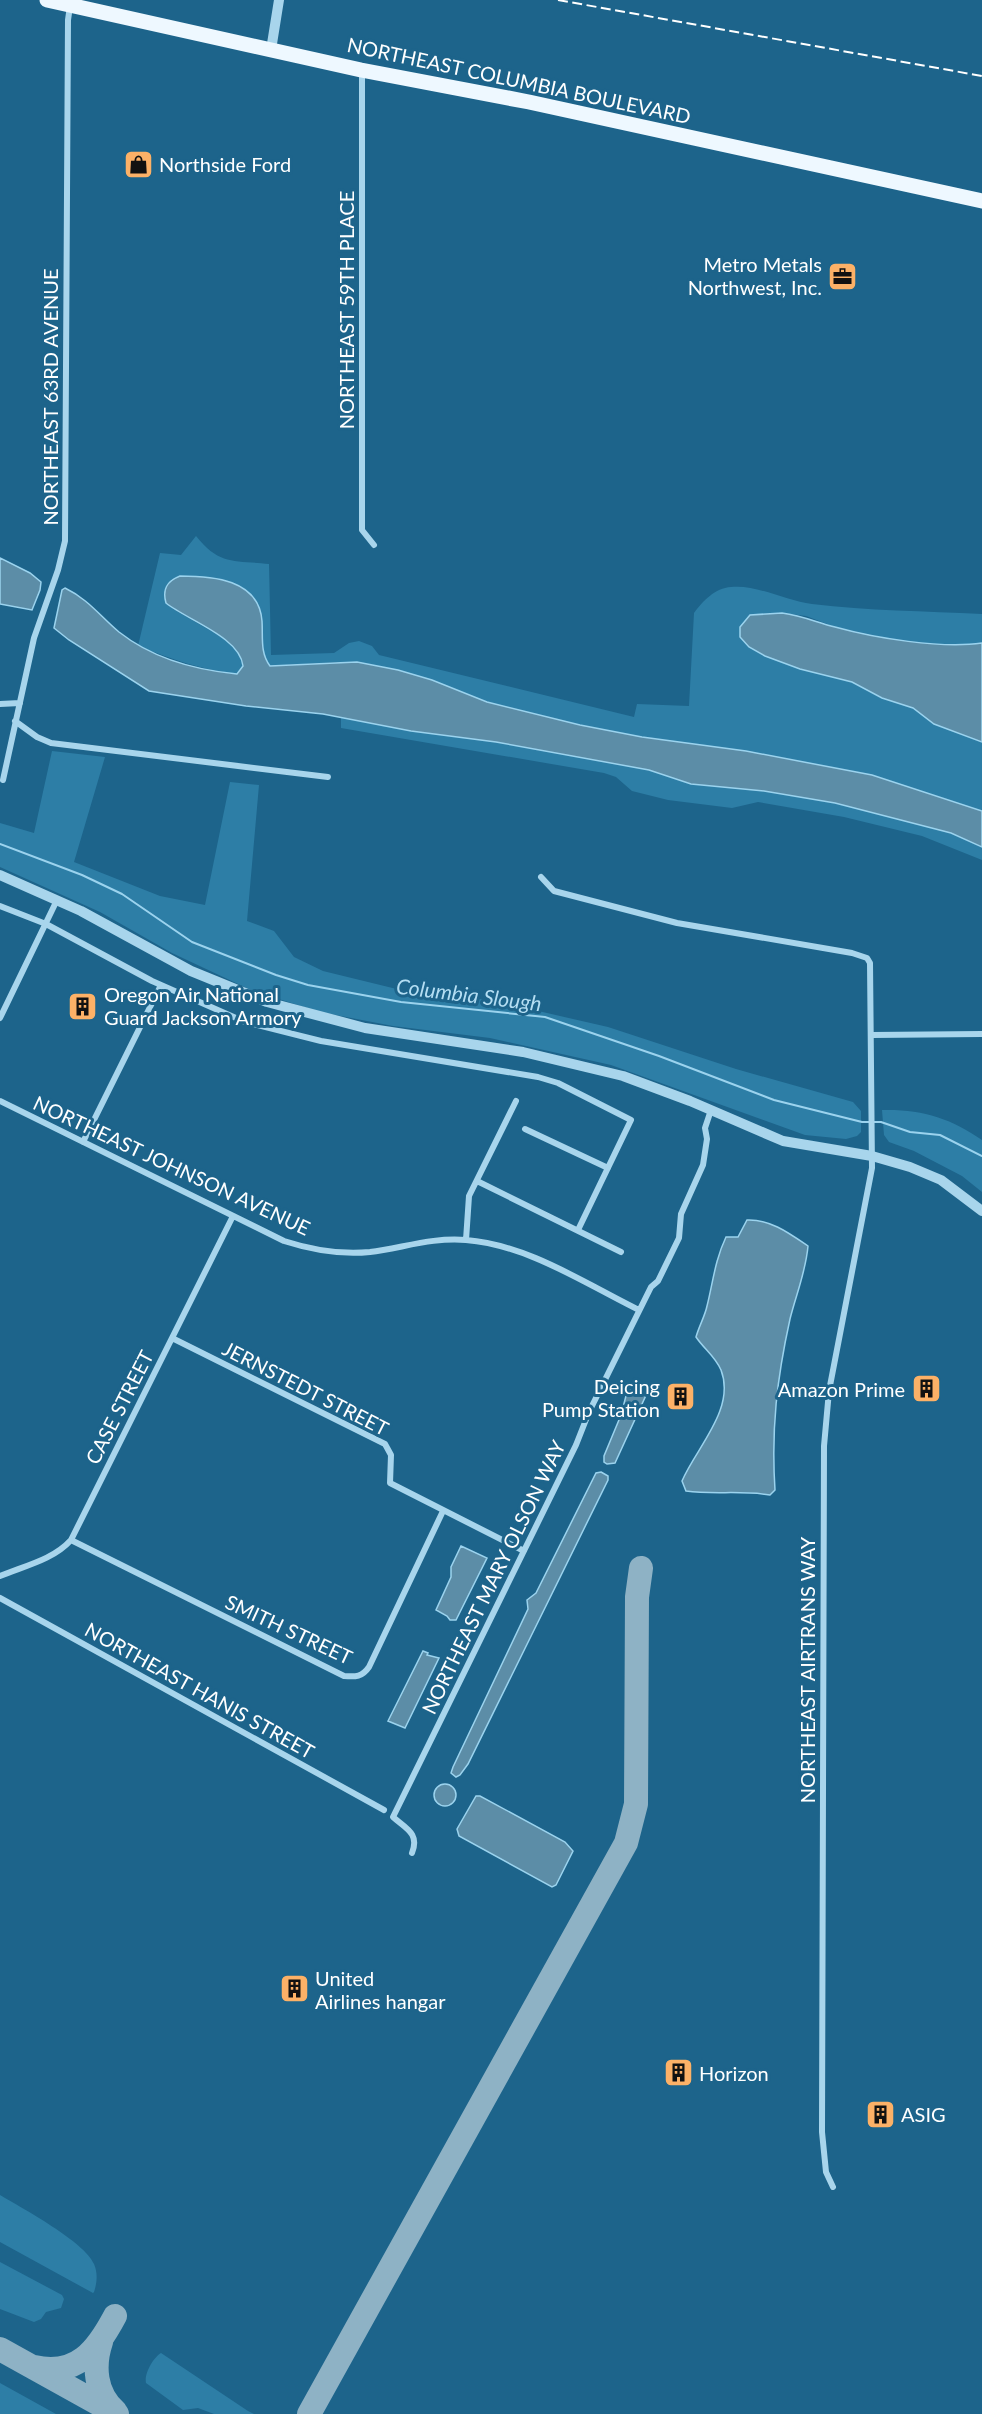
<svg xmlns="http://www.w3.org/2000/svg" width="982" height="2414" font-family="Lato,sans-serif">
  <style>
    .green { fill: #2d7ea6; fill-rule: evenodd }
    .water { fill: #5c8da7; stroke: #9bd3ee; stroke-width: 1.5 }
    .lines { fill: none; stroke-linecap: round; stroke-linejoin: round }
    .stream { stroke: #9bd3ee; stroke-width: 2 }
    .taxiway { stroke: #8eb2c5; stroke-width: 24 }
    .minor { stroke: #a8d5ec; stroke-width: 6 }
    .tertiary { stroke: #a8d5ec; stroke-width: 10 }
    .primary { stroke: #eef8ff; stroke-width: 15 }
    .rail { stroke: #fff; stroke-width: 2; stroke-dasharray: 10 4.5; stroke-linecap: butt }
    .labels { text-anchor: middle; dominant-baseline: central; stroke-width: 6; stroke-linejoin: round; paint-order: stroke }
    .street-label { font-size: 20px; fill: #fff; stroke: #1d648b }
    .poi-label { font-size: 20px; fill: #fff; stroke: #1d648b; text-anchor: start }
    .water-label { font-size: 21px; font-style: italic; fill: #b4def3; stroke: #1d648b }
  </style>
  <rect width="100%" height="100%" fill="#1d648b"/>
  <path class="green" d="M 196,536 C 220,566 234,560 269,564 L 271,655 L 334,653 L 349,643 L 359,641 L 372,646 L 379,655 L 634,717 L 637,704 L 689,706 L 694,613 C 703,601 715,588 731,587 C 756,584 786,601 812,604 C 868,611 925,611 982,614 L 982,811 L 872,775 L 746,751 L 642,737 L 580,725 L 487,702 L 398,670 L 337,662 L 270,666 L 264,658 L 262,642 L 180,576 L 172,579 L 166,586 L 173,609 L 223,638 L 242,656 L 243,666 L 237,674 C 202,670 171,659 138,646 L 160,553 L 181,555 ZM 782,613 L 806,616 L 835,627 L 882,637 L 881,698 L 852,682 L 828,675 L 750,615 Z
    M 341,717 L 411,731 L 496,742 L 649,770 L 691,784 L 764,791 L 835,803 L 951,833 L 982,847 L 982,860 L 922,836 L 844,817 L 758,802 L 732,808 L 668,800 L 632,791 L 616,777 L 604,773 L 341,728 Z
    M 52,751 L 105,757 L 74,862 L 160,896 L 205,905 L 230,782 L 259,785 L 247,921 L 274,931 L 294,957 L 323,971 L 413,993 L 490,1000 L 608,1027 L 736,1069 L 853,1102 L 861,1111 L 861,1132 L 857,1136 L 846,1139 L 805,1135 L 611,1065 L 490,1038 L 393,1026 L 320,1012 L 253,991 L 172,953 L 100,912 L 0,867 L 0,823 L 34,833 Z
    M 882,1110 C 922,1109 950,1118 982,1140 L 982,1192 L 962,1176 L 914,1151 L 889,1142 L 884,1135 Z
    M 0,2195 C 22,2208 85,2242 94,2264 C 98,2273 97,2283 94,2292 L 93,2293 L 0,2242 Z
    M 0,2262 L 62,2295 L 64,2299 L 61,2308 L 46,2312 L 41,2319 L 34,2322 L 0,2309 Z
    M 161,2353 L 248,2411 L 254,2414 L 214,2414 L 198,2408 L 183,2410 L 146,2383 C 144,2373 154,2357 161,2353 Z
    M 0,2383 L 56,2414 L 0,2414 Z"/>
  <path class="water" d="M 0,558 L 30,573 L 41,582 L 40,590 L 32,610 L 0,604 Z
    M 180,576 C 212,576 259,579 262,621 C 263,637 260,653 270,666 L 357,662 L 398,670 L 432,680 L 487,702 L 580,725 L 642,737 L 746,751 L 872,775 L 982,811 L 982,847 L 951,833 L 835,803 L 764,791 L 691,784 L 649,770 L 496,742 L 411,731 L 323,714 L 246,706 L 149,691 L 69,640 L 54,628 L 62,590 L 65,588 C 88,599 101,617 119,632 C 152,658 196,670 237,674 L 243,666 C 240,637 187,620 166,603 C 162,589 167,581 180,576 Z
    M 782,613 C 804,616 815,622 835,627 C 875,638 941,649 982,643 L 982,742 L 934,724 L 913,708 L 882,698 L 852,682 L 800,669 L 765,656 L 749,647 L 740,637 L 740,627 L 750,615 Z
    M 747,1220 C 770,1219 789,1233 808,1246 C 806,1271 796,1295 790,1319 C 777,1378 771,1429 775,1490 L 770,1495 C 741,1490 714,1495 686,1491 L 682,1481 C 696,1448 736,1409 721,1370 C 715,1356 704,1349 696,1337 C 699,1326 705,1316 707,1306 C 713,1282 715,1260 726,1237 L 738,1237 Z
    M 641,1384 L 647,1387 L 647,1393 L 615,1463 L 607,1464 L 604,1462 L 604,1456 L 621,1415 L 627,1392 Z
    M 601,1472 L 608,1476 L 608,1480 L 468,1764 L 460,1775 L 456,1777 L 451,1773 L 453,1767 L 528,1609 L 527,1600 L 536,1593 L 596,1473 Z
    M 461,1546 L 487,1558 L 456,1620 L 450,1620 L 447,1616 L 436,1610 L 451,1577 L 451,1567 Z
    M 423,1651 L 428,1653 L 427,1655 L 439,1658 L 405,1728 L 388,1721 Z
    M434 1795a11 11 0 1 1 22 0a11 11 0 1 1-22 0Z
    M 476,1796 L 480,1796 L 565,1842 L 573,1851 L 556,1885 L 552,1887 L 459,1836 L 457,1829 Z"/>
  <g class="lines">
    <path class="stream" d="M 0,844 L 82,875 L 122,894 L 192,942 L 276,975 L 308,985 L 401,1002 L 545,1017 L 659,1056 L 774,1100 L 862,1122 L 881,1122 L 910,1132 L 940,1135 L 982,1156"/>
    <path class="taxiway" d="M 101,2342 C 93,2366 95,2393 115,2411
      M 0,2349 L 117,2414
      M 34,2367 C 77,2377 97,2350 115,2316
      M 309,2414 L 626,1843 L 636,1804 L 637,1597 L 641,1568"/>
    <path class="minor" d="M 362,70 L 362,530 L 374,545
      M 0,704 L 20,703
      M 15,721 L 37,737 L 51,743 L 328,777
      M 3,780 L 34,638 L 58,570 L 65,541 L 68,20 L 70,6
      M 541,877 L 554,891 L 677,923 L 852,953 L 867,958 L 870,963 L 872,1168 L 829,1391 L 824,1446 L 822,2132 L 826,2172 L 833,2187
      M 0,906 L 46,924 L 152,981 L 245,1022 L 321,1041 L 538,1077 L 558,1083 L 631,1120 L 578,1230
      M 0,1018 L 57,900
      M 872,1035 L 982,1034
      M 0,1101 L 284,1241 C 312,1250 340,1255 370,1252 C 402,1248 433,1237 466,1240 C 528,1245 584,1283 639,1310
      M 525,1129 L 608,1168
      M 83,1142 L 161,985
      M 477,1181 L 621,1252
      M 466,1240 L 469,1196 L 516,1101
      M 172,1338 L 385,1444 L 391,1455 L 390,1483 L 524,1551
      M 71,1540 L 344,1676 C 356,1677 362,1677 369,1667 L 443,1511
      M 0,1576 C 24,1566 53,1560 71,1540 L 233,1216
      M 0,1598 L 384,1810
      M 412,1853 C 420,1833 405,1828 393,1817 L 576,1445 L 589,1412 L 651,1287 L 658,1281 L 679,1238 L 681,1214 L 703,1165 L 707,1139 L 705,1128 L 711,1110"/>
    <path class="tertiary" d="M 271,50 L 279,0
      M 0,875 L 81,911 L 191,971 L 267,1002 L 365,1028 L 523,1052 L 623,1076 L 690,1101 L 783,1141 L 872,1156 L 910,1167 L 941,1180 L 982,1211"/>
    <path class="primary" d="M 47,0 L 361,70 L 529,102 L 982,201"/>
    <path class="rail" d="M 558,0 L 982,76"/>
  </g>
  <defs>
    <symbol id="shop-square" viewBox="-11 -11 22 22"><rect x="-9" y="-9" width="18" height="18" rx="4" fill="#fcb167" stroke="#1d648b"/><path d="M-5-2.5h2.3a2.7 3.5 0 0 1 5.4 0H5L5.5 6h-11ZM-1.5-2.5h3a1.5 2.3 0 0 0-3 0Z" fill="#111"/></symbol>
    <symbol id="office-square" viewBox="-11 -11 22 22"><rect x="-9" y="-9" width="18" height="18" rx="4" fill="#fcb167" stroke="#1d648b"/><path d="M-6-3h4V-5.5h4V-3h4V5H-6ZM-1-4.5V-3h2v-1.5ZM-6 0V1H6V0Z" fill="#111"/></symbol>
    <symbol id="building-square" viewBox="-11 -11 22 22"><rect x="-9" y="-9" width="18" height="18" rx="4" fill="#fcb167" stroke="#1d648b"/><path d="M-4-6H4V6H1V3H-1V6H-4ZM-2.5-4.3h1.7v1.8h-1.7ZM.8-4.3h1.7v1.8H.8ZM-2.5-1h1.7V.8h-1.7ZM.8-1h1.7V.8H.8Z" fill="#111"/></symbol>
  </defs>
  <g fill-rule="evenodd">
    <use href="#shop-square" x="122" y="148" width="33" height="33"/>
    <use href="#office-square" x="826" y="260" width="33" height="33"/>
    <use href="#building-square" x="66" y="990" width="33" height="33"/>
    <use href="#building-square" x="910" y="1372" width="33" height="33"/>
    <use href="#building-square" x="664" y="1380" width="33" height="33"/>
    <use href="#building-square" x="278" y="1972" width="33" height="33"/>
    <use href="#building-square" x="662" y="2056" width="33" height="33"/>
    <use href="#building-square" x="864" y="2098" width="33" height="33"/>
  </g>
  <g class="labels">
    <g class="street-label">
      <text transform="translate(519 80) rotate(12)">NORTHEAST COLUMBIA BOULEVARD</text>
      <text transform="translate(346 310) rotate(-90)">NORTHEAST 59TH PLACE</text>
      <text transform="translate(50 397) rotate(-90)">NORTHEAST 63RD AVENUE</text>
      <text transform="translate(172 1165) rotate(25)">NORTHEAST JOHNSON AVENUE</text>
      <text transform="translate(306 1388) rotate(27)">JERNSTEDT STREET</text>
      <text transform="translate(119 1407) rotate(-63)">CASE STREET</text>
      <text transform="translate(493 1577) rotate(-64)">NORTHEAST MARY OLSON WAY</text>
      <text transform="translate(289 1629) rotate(25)">SMITH STREET</text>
      <text transform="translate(807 1670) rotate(-90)">NORTHEAST AIRTRANS WAY</text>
      <text transform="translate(200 1690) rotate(29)">NORTHEAST HANIS STREET</text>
    </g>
    <g class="poi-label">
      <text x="159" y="164">Northside Ford</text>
      <text x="822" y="264" text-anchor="end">Metro Metals<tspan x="822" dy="23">Northwest, Inc.</tspan></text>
      <text x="104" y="994">Oregon Air National<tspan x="104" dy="23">Guard Jackson Armory</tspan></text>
      <text x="660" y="1386" text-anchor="end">Deicing<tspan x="660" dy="23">Pump Station</tspan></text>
      <text x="905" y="1389" text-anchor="end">Amazon Prime</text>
      <text x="315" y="1978">United<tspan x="315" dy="23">Airlines hangar</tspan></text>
      <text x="699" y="2073">Horizon</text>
      <text x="901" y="2114">ASIG</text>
    </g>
    <g class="water-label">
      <text transform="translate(469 994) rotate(7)">Columbia Slough</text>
    </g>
  </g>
</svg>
